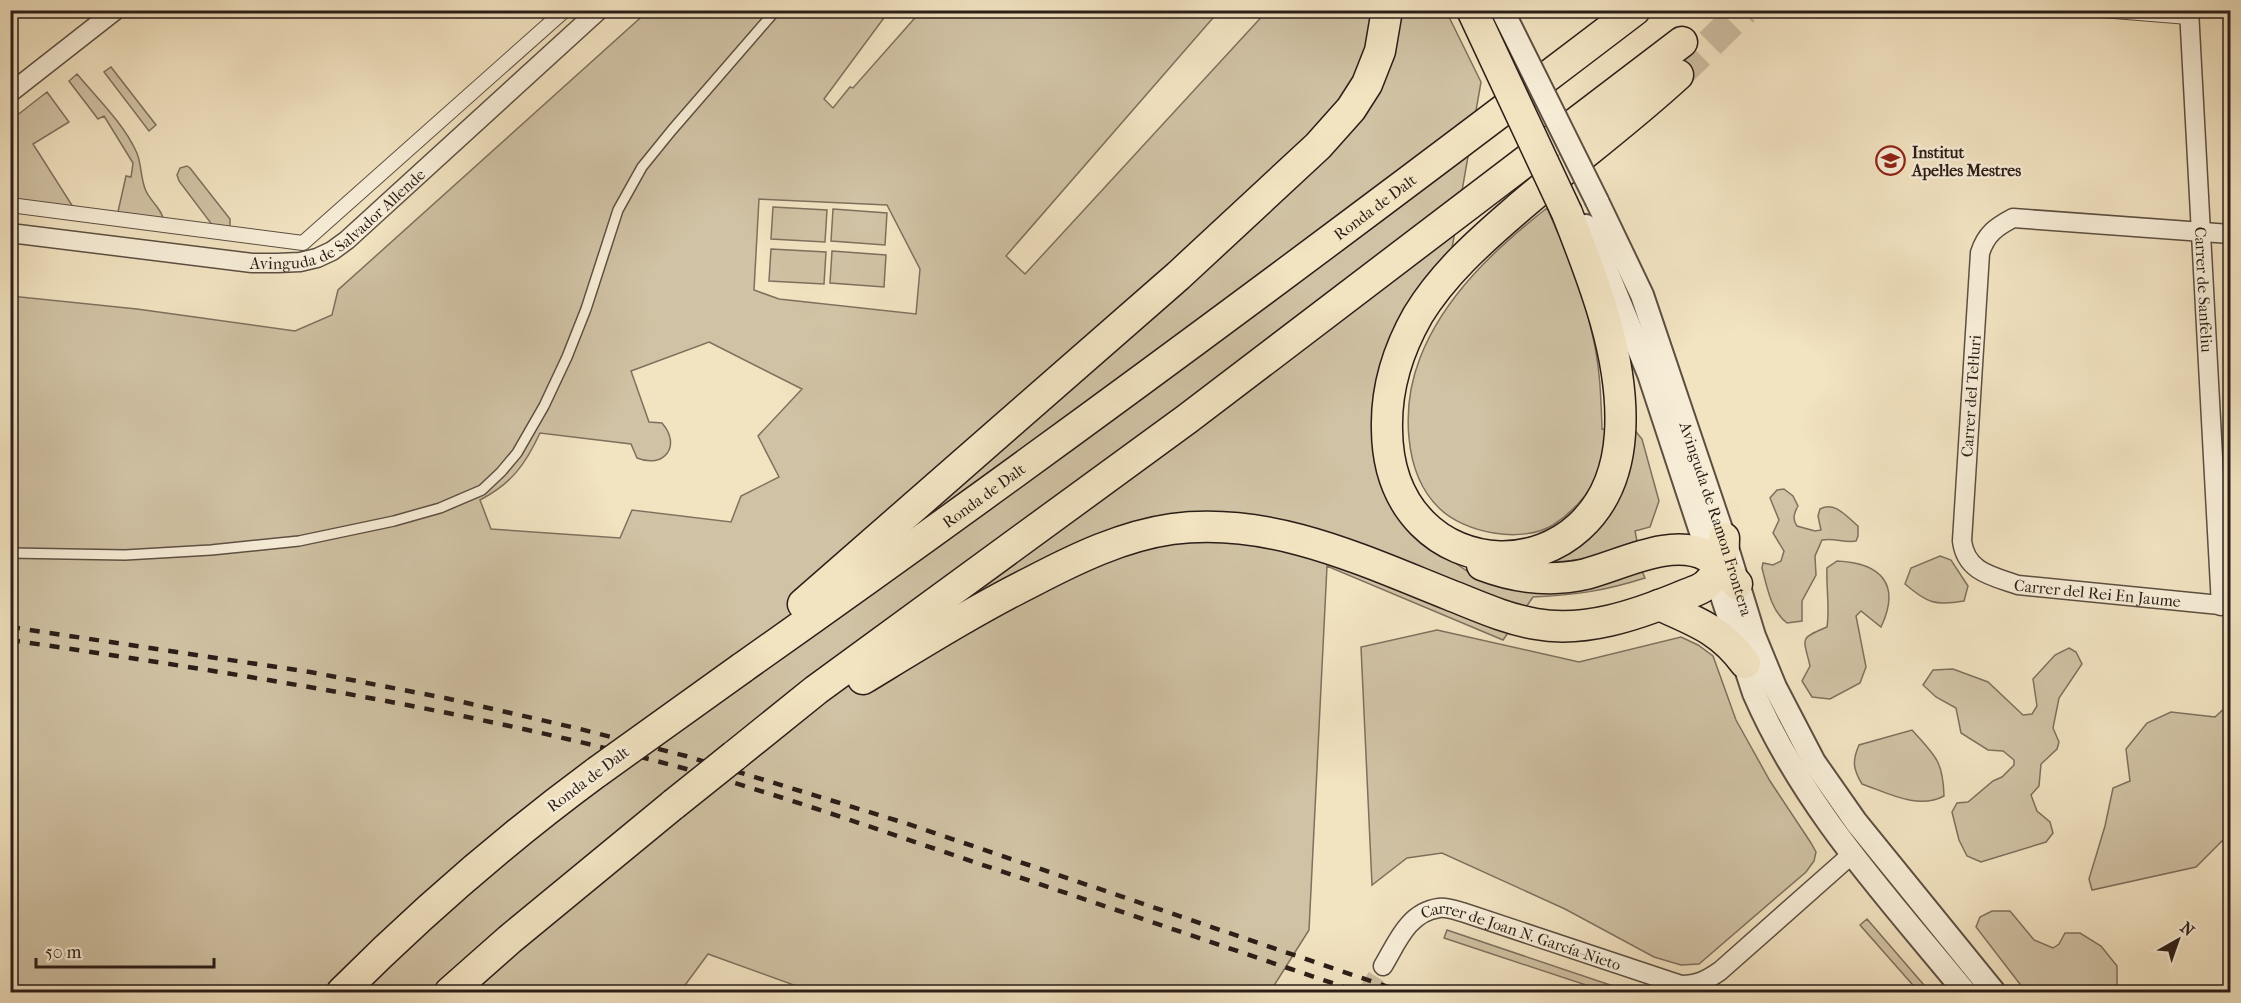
<svg xmlns="http://www.w3.org/2000/svg" width="2241" height="1003" font-family="'IM FELL French Canon',serif">
  <style>
    .green { fill: #d0c2a4; stroke: #7e705e; stroke-width: 1.5; fill-rule: evenodd }
    .lines { fill: none; stroke-linecap: round; stroke-linejoin: round }
    .minor-tunnel { stroke: #cabc9f; stroke-width: 18; stroke-dasharray: 18 9; stroke-linecap: butt }
    .trunk-tunnel { stroke: #cabc9f; stroke-width: 30; stroke-dasharray: 30 15; stroke-linecap: butt }
    .service-casing { stroke: #5d4f42; stroke-width: 12 }
    .pedestrian-casing { stroke: #5d4f42; stroke-width: 16 }
    .minor-casing { stroke: #5d4f42; stroke-width: 21 }
    .tertiary-casing { stroke: #5d4f42; stroke-width: 26 }
    .trunk-casing { stroke: #2b1e18; stroke-width: 33 }
    .service { stroke: #f7edd7; stroke-width: 9 }
    .pedestrian { stroke: #f7edd7; stroke-width: 14 }
    .minor { stroke: #f7edd7; stroke-width: 18 }
    .tertiary { stroke: #f7edd7; stroke-width: 22 }
    .trunk { stroke: #f2e3c1; stroke-width: 30 }
    .rail { stroke: #2b1e18; stroke-width: 4.5; stroke-dasharray: 10 10; stroke-linecap: butt }
    .tertiary-bridge-casing { stroke: #5d4f42; stroke-width: 26; stroke-linecap: butt }
    .trunk-bridge-casing { stroke: #2b1e18; stroke-width: 33; stroke-linecap: butt }
    .tertiary-bridge { stroke: #f7edd7; stroke-width: 22 }
    .trunk-bridge { stroke: #f2e3c1; stroke-width: 30 }
    .labels { text-anchor: middle; dominant-baseline: central; stroke-width: 5; stroke-linejoin: round; paint-order: stroke }
    .poi-label { font-size: 16px; font-weight: bold; fill: #2b1e18; stroke: #f7edd7; text-anchor: start }
    .street-label { font-size: 16px; fill: #2b1e18; stroke: #f7edd7 }
  </style>
  <rect width="100%" height="100%" fill="#f2e3c1"/>
  <filter id="stains"><feTurbulence type="fractalNoise" baseFrequency=".00333" numOctaves="4"/><feColorMatrix values="0 0 0 0 .2 0 0 0 0 .09 0 0 0 0 .02 0 0 0 .5 -.17"/></filter>
  <radialGradient id="worn" r=".72"><stop offset=".6" stop-color="#630" stop-opacity="0"/><stop offset="1" stop-color="#630" stop-opacity=".3"/></radialGradient>
  <path class="green" d="M 648,11 L 889,11 L 824,99 L 833,108 L 850,87 L 853,88 L 921,11 L 1219,11 L 1006,256 L 1025,274 L 1267,11 L 1446,11 L 1481,82 L 1451,254 L 1378,411 L 1442,554 L 1473,575 L 1641,569 L 1645,578 C 1604,591 1576,595 1533,597 L 1503,640 L 1327,566 L 1309,930 L 1270,992 L 813,992 L 708,954 L 680,992 L 11,992 L 11,296 L 137,309 L 295,331 L 332,315 L 338,290 ZM 759,199 L 887,205 L 920,269 L 916,314 L 779,299 L 754,290 ZM 709,342 L 802,389 L 758,436 L 779,477 L 741,496 L 731,522 L 632,510 L 620,538 L 491,529 L 480,500 C 512,483 525,465 540,433 L 631,444 L 637,458 C 664,469 682,446 662,423 L 649,422 L 631,371 Z
    M 111,67 L 156,125 L 149,131 L 104,72 Z
    M 77,74 C 97,98 123,123 136,151 C 142,163 140,178 146,191 C 151,202 163,210 164,222 L 117,216 L 126,176 L 131,177 L 133,163 L 104,116 L 98,119 L 69,81 Z
    M 47,92 L 69,122 L 33,144 L 75,210 L 11,202 L 11,120 Z
    M 187,166 L 190,168 L 230,219 L 230,227 L 216,230 L 179,181 L 177,175 L 180,168 Z
    M 773,207 L 827,210 L 825,242 L 771,239 Z
    M 1547,208 C 1565,249 1583,290 1592,333 C 1600,365 1601,397 1602,429 L 1609,430 C 1604,446 1602,468 1594,482 C 1584,499 1570,514 1553,525 C 1522,544 1464,533 1439,508 C 1402,472 1402,404 1420,358 C 1444,296 1496,248 1547,208 Z
    M 833,209 L 887,213 L 885,245 L 831,241 Z
    M 771,249 L 826,252 L 824,284 L 769,281 Z
    M 832,251 L 886,255 L 884,287 L 830,283 Z
    M 1633,428 L 1642,439 L 1659,501 L 1650,527 L 1635,531 L 1637,541 L 1578,560 L 1544,563 C 1560,553 1578,545 1592,533 C 1623,506 1630,467 1633,428 Z
    M 1784,489 L 1793,496 L 1798,506 C 1794,513 1792,519 1797,526 L 1815,531 L 1821,530 L 1818,516 L 1820,509 C 1835,501 1846,516 1858,526 L 1858,536 L 1856,541 C 1844,543 1835,538 1822,540 L 1815,556 L 1816,575 L 1802,601 L 1802,621 L 1787,623 C 1771,611 1767,587 1762,568 L 1763,563 L 1773,565 L 1781,561 L 1784,551 L 1773,533 L 1779,520 L 1770,498 L 1777,490 Z
    M 1940,556 L 1951,560 L 1968,586 L 1964,601 C 1935,606 1927,603 1905,584 L 1911,568 Z
    M 1837,561 C 1882,563 1901,585 1881,627 L 1861,611 L 1856,616 L 1866,667 L 1860,683 L 1830,699 L 1812,697 L 1802,681 L 1810,666 C 1803,636 1799,639 1827,627 C 1830,607 1826,588 1827,568 Z
    M 1437,630 L 1579,662 L 1681,637 L 1698,645 L 1713,656 L 1736,720 L 1770,781 L 1811,843 L 1816,852 L 1814,861 L 1806,872 L 1699,964 L 1681,965 L 1654,957 L 1565,909 L 1442,853 L 1407,858 L 1372,885 L 1361,647 Z
    M 2069,648 L 2076,652 L 2082,664 L 2059,698 L 2053,728 L 2059,742 L 2057,749 L 2041,764 L 2039,786 L 2031,795 L 2037,811 L 2050,822 L 2053,833 L 2046,842 L 1981,862 L 1967,856 L 1959,840 L 1952,812 L 1957,803 L 1968,802 L 1993,781 L 2002,777 L 2014,765 L 2014,760 L 2003,751 L 1988,750 L 1961,733 L 1956,708 L 1936,697 L 1923,685 L 1933,670 L 1953,669 L 1988,682 L 2023,715 L 2032,714 L 2037,706 L 2033,679 L 2055,655 Z
    M 2229,704 L 2230,706 L 2230,833 L 2196,867 L 2092,890 L 2089,879 L 2105,826 L 2113,788 L 2130,781 L 2126,749 L 2147,723 L 2171,712 L 2215,717 Z
    M 1912,730 C 1935,756 1943,760 1944,796 C 1918,810 1888,793 1862,784 C 1853,769 1852,761 1859,745 Z
    M 1992,911 L 2010,911 L 2034,940 L 2053,948 L 2059,944 L 2065,933 L 2080,933 L 2101,946 L 2117,966 L 2117,987 L 2113,992 L 2026,992 L 1976,927 L 1980,917 Z
    M 1867,919 L 1930,992 L 1919,992 L 1860,925 Z
    M 1447,930 L 1631,992 L 1607,992 L 1444,938 Z"/>
  <g class="lines">
    <path class="minor-tunnel" d="M 1367,992 L 1383,966"/>
    <path class="trunk-tunnel" d="M 1678,75 L 1744,10"/>
    <defs>
      <path id="service" d="M 10,553 L 125,555 L 211,550 L 299,541 L 394,521 L 440,508 L 482,490 L 501,472 L 517,453 L 544,406 L 567,357 L 586,309 L 618,210 L 642,167 L 672,130 L 776,10"/>
      <path id="pedestrian" d="M 2102,10 L 2188,17
        M 10,205 L 303,243 L 565,10"/>
      <g id="minor">
        <path id="s1" d="M 2189,10 L 2221,606"/>
        <path d="M 10,93 L 116,10"/>
        <path id="s2" d="M 10,233 L 252,263 L 277,263 L 300,262 L 317,258 L 332,251 L 347,240 L 599,10"/>
        <path id="s3" d="M 2230,234 L 2013,218 C 1996,227 1986,234 1980,253 L 1962,541 C 1966,572 1992,576 2018,585 L 2230,606"/>
        <path id="s4" d="M 1383,966 C 1397,943 1408,912 1439,908 C 1446,907 1455,910 1462,912 L 1681,985 C 1698,985 1707,980 1720,971 L 1851,855"/>
      </g>
      <g id="tertiary">
        <path id="s5" d="M 1597,201 L 1642,295 L 1724,538 L 1754,636 L 1775,687 L 1814,762 L 1856,822 L 1994,992"/>
        <path d="M 1586,226 L 1602,260 L 1649,374 L 1754,693 C 1805,810 1886,895 1965,992"/>
      </g>
      <g id="trunk">
        <path d="M 1567,213 C 1594,281 1625,360 1620,434 C 1609,601 1388,595 1387,429 C 1386,389 1398,350 1418,315 C 1443,274 1479,242 1515,211 C 1568,165 1626,123 1678,75"/>
        <path d="M 1482,565 C 1516,578 1551,582 1586,574 C 1621,565 1672,537 1707,556 C 1719,563 1728,574 1737,584"/>
        <path d="M 803,604 L 1178,276 L 1318,146 L 1351,109 L 1367,84 L 1380,51 L 1387,10"/>
        <path d="M 1659,605 C 1695,621 1721,630 1745,663"/>
        <path id="s6" d="M 742,668 C 1044,455 1341,234 1635,10"/>
        <path d="M 863,679 C 919,645 975,610 1033,581 C 1077,558 1123,536 1172,529 C 1270,516 1362,560 1450,595 C 1478,606 1506,619 1536,624 C 1584,633 1636,615 1680,597 C 1688,593 1699,591 1706,585 C 1722,569 1724,559 1724,538"/>
        <path d="M 734,756 L 816,690 L 1187,419 L 1682,42"/>
        <path d="M 342,992 C 421,913 506,839 597,772"/>
        <path d="M 450,992 L 510,939 L 674,804"/>
      </g>
    </defs>
    <use href="#service" class="service-casing"/>
    <use href="#pedestrian" class="pedestrian-casing"/>
    <use href="#minor" class="minor-casing"/>
    <use href="#tertiary" class="tertiary-casing"/>
    <use href="#trunk" class="trunk-casing"/>
    <use href="#service" class="service"/>
    <use href="#pedestrian" class="pedestrian"/>
    <use href="#minor" class="minor"/>
    <use href="#tertiary" class="tertiary"/>
    <use href="#trunk" class="trunk"/>
    <path class="rail" d="M 10,627 L 310,672 L 445,698 L 576,728 L 686,756 L 905,823 L 1403,992
      M 10,640 C 235,673 460,708 679,767 C 778,794 876,829 974,862 C 1102,905 1231,949 1359,992"/>
    <defs>
      <path id="tertiary-bridge" d="M 1502,10 L 1597,201"/>
      <path id="trunk-bridge" d="M 1472,10 L 1567,213
        M 597,772 L 742,668
        M 674,804 L 734,756"/>
    </defs>
    <use href="#tertiary-bridge" class="tertiary-bridge-casing"/>
    <use href="#trunk-bridge" class="trunk-bridge-casing"/>
    <use href="#tertiary-bridge" class="tertiary-bridge"/>
    <use href="#trunk-bridge" class="trunk-bridge"/>
  </g>
  <defs>
    <symbol id="school-ring" viewBox="-11 -11 22 22"><circle r="9.5" fill="#f7edd7" stroke="#8f2418" stroke-width="1.5"/><path d="M0-5L7-2L0 1L-7-2ZM-4 1L0 2.5L4 1V4Q0 6-4 4Z" fill="#8f2418"/></symbol>
  </defs>
  <g fill-rule="evenodd">
    <use href="#school-ring" x="1874" y="144" width="33" height="33"/>
  </g>
  <g class="labels">
    <g class="poi-label">
      <text x="1912" y="152">Institut<tspan x="1912" dy="18">Apel·les Mestres</tspan></text>
    </g>
    <g class="street-label">
      <text stroke="none"><textPath href="#s6" startOffset="783">Ronda de Dalt</textPath></text>
      <text stroke="none"><textPath href="#s2" startOffset="344">Avinguda de Salvador Allende</textPath></text>
      <text stroke="none"><textPath href="#s1" startOffset="280">Carrer de Sanfeliu</textPath></text>
      <text transform="translate(1971 396) rotate(-86)">Carrer del Tel·luri</text>
      <text stroke="none"><textPath href="#s6" startOffset="297">Ronda de Dalt</textPath></text>
      <text stroke="none"><textPath href="#s5" startOffset="340">Avinguda de Ramon Frontera</textPath></text>
      <text stroke="none"><textPath href="#s3" startOffset="712">Carrer del Rei En Jaume</textPath></text>
      <text transform="translate(588 779) rotate(-37)">Ronda de Dalt</text>
      <text stroke="none"><textPath href="#s4" startOffset="170">Carrer de Joan N. García-Nieto</textPath></text>
    </g>
  </g>
  <rect width="2241" height="1003" fill="none" stroke="#f2e3c1" stroke-width="36"/>
  <rect x="12" y="12" width="2217" height="979" fill="none" stroke="#2b1e18" stroke-width="3"/>
  <rect x="18" y="18" width="2205" height="967" fill="none" stroke="#2b1e18" stroke-width="1.5"/>
  <g transform="translate(2178 940) rotate(40)" stroke="#f7edd7" stroke-width="4.5" paint-order="stroke">
  <path d="M0-4.5L10 22L0 15L-10 22Z" fill="#2b1e18"/>
  <text y="-9" font-size="16" font-weight="bold" text-anchor="middle" fill="#2b1e18">N</text>
  </g>
  <path d="M36 958v9h178v-9" fill="none" stroke="#2b1e18" stroke-width="3"/>
  <text x="45" y="958" font-size="18" fill="#2b1e18" stroke="#f7edd7" stroke-width="4.5" paint-order="stroke">50 m</text>
  <rect width="100%" height="100%" filter="url(#stains)"/>
  <rect width="100%" height="100%" fill="url(#worn)"/>
</svg>
